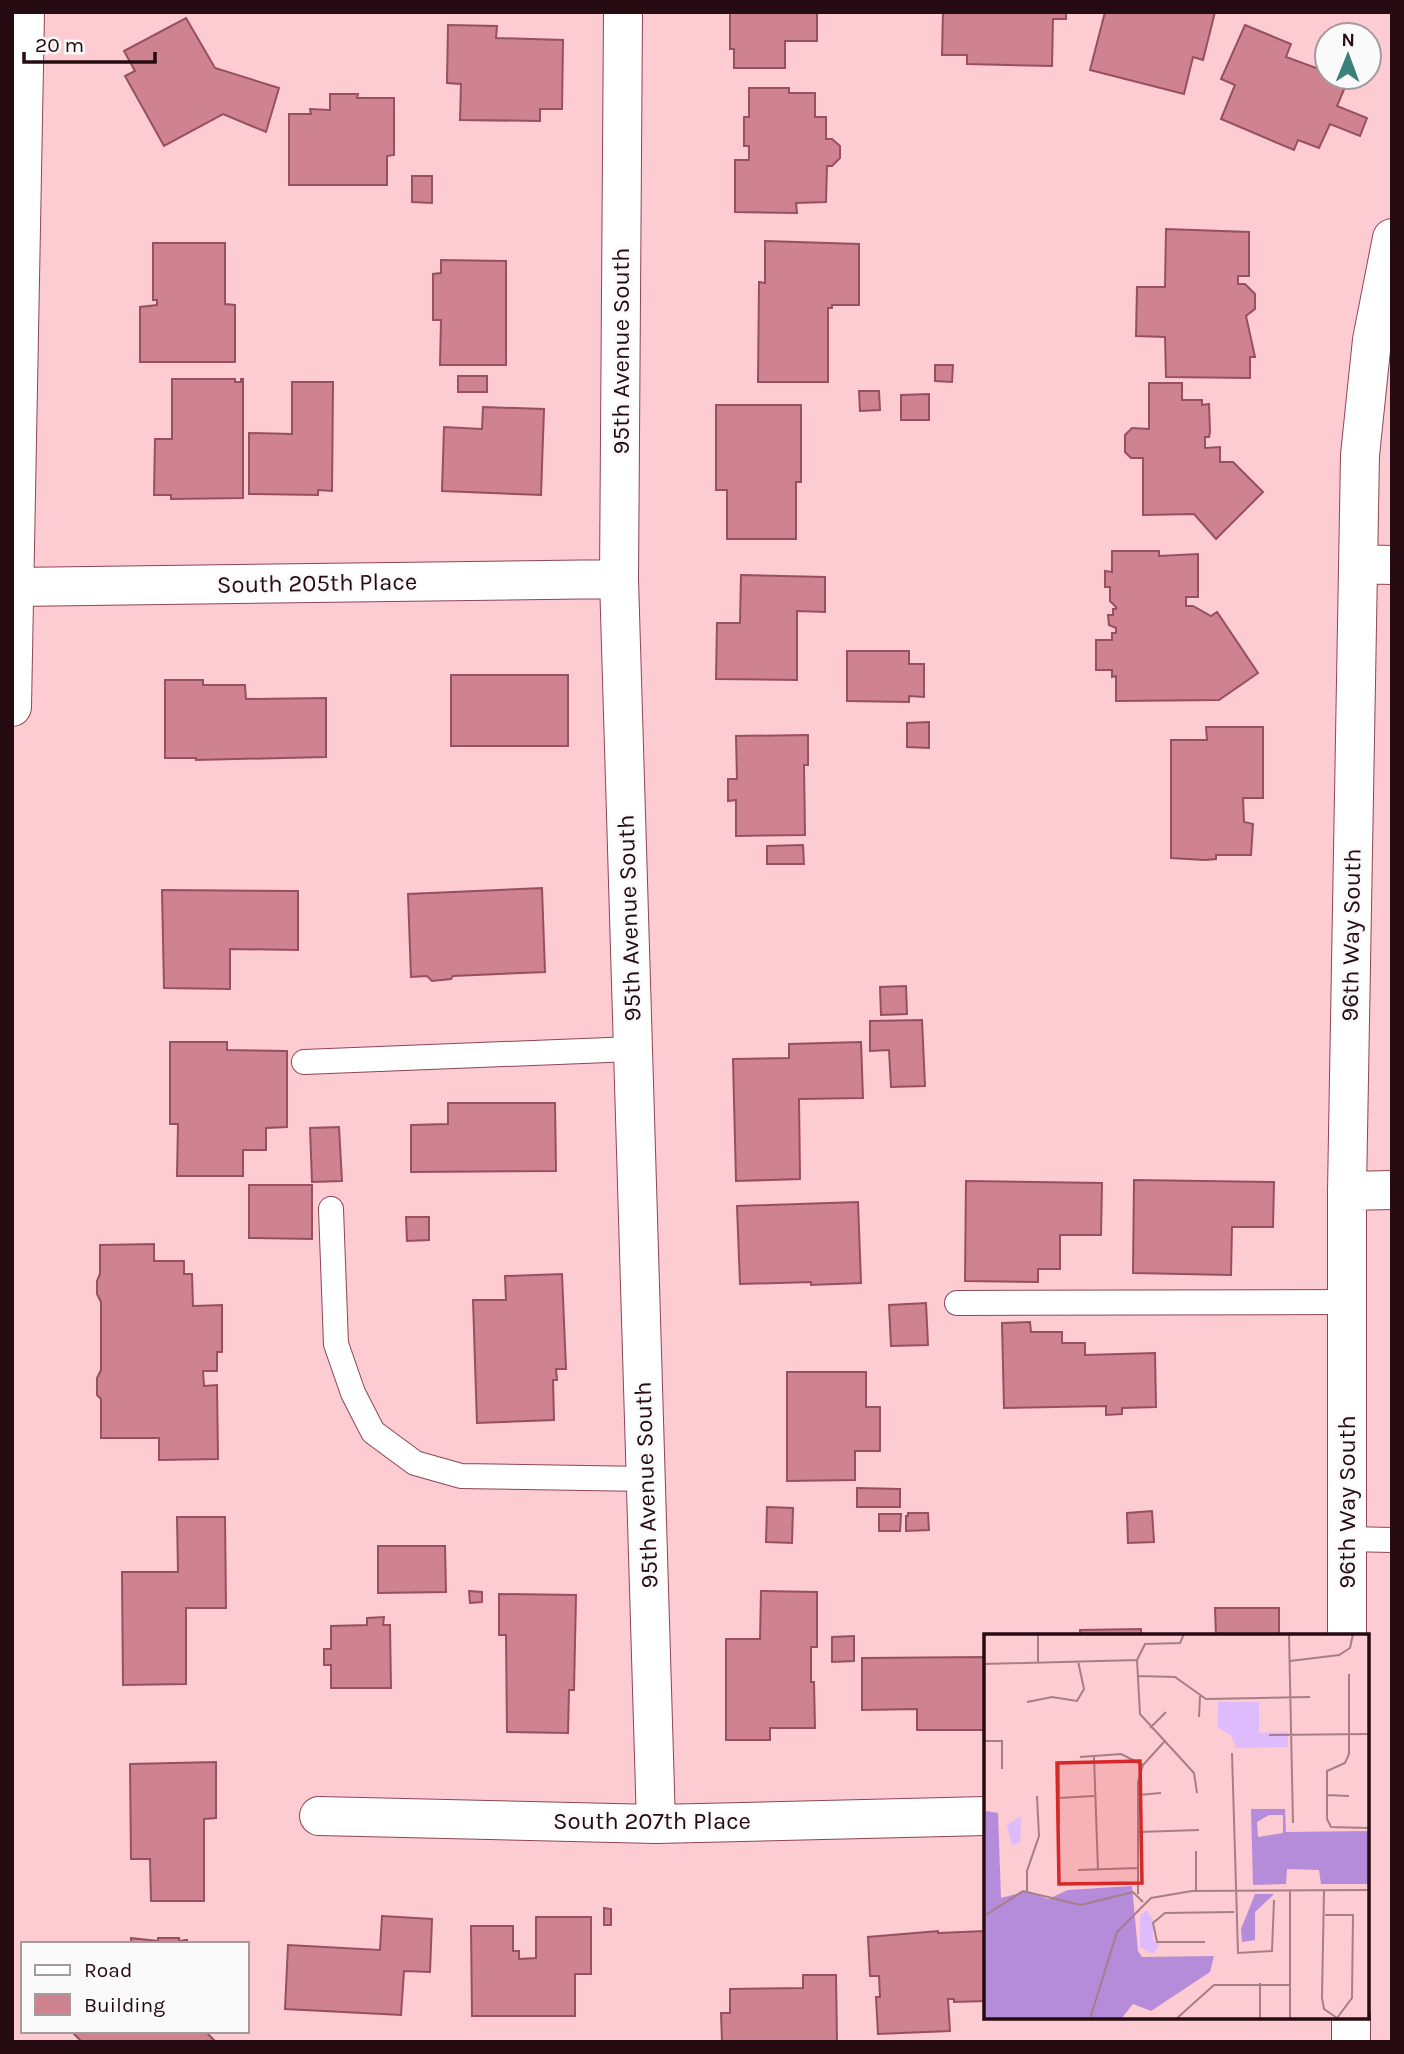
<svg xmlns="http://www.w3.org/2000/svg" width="1404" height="2054" font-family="Karla,sans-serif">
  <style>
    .building { fill: #cf8290; stroke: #97505e; stroke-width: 2 }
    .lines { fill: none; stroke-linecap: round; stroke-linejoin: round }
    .service-casing { stroke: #8c4655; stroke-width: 26 }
    .minor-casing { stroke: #8c4655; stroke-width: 40 }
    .service { stroke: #fff; stroke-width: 24 }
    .minor { stroke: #fff; stroke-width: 38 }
    .labels { text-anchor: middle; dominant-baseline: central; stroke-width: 5; stroke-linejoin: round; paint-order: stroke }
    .street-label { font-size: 24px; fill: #270b12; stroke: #fafafa }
    .inset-road { fill: none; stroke: #a77e85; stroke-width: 2 }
    .view { fill: #d62828; fill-opacity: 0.15; stroke: #d62828; stroke-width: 3.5 }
    .inset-edge { fill: none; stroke: #270b12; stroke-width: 3.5 }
  </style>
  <rect width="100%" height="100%" fill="#fdcbd2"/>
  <path class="building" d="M 730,12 L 817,12 L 817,41 L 785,41 L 785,68 L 734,68 L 734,49 L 730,49 Z
    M 943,12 L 1066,12 L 1066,19 L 1053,19 L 1052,66 L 967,64 L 967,55 L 942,55 Z
    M 1105,12 L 1215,12 L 1203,60 L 1193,57 L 1184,94 L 1090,70 Z
    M 186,18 L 215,68 L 279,88 L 266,132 L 223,114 L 164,146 L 125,76 L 135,71 L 124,51 Z
    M 448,25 L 497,26 L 496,38 L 563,40 L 562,109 L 540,109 L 540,121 L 460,120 L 461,84 L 447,83 Z
    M 1245,25 L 1291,44 L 1286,57 L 1327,72 L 1327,77 L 1339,77 L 1348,80 L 1337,106 L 1367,118 L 1360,136 L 1330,124 L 1319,148 L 1298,140 L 1294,150 L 1221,119 L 1235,85 L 1221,79 Z
    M 749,88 L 789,88 L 789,93 L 815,93 L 815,117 L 826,117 L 826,139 L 832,139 L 840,146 L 840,158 L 832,166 L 827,166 L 826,202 L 796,203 L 797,213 L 735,212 L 735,160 L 749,160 L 749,146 L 744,146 L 744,117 L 749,117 Z
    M 330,94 L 358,94 L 357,98 L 394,98 L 394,155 L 387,156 L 387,185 L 289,185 L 289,114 L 311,114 L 310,109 L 330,110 Z
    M 412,176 L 432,176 L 432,203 L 412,202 Z
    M 1166,229 L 1249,232 L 1249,276 L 1238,276 L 1238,284 L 1245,284 L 1255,294 L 1255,309 L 1246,316 L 1255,357 L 1250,357 L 1250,378 L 1166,377 L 1165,337 L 1136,336 L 1137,287 L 1165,287 Z
    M 765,241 L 859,244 L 859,305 L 832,305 L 832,308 L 828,308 L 828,382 L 758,382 L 759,282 L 765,283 Z
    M 153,243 L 225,243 L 225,304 L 235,305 L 235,362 L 140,362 L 140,307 L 157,305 L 157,300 L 153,300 Z
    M 441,260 L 506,261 L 506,365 L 440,365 L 441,320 L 433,320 L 433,274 L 441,273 Z
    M 935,365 L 953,365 L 952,382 L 935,381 Z
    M 458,376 L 487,376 L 487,392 L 458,392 Z
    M 172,379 L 235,379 L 235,382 L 241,382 L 241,379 L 243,379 L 243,498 L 171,499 L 171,495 L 154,495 L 155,439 L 172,439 Z
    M 292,382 L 333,382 L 332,491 L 318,490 L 318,495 L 249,494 L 249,433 L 292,434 Z
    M 1149,383 L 1182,383 L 1182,400 L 1202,400 L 1202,405 L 1209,404 L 1210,432 L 1209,437 L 1205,437 L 1205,448 L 1220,447 L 1220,462 L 1233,462 L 1263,492 L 1216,539 L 1194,514 L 1143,515 L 1143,458 L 1131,458 L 1125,452 L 1125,435 L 1132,428 L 1149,429 Z
    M 859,391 L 879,391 L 880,410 L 860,411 Z
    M 929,394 L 929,420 L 901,420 L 901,395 Z
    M 716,405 L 801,405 L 801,482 L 796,482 L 796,539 L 727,539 L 727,490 L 716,490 Z
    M 483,407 L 544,409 L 541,495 L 442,491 L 444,427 L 482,429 Z
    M 1112,551 L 1159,551 L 1159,556 L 1198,554 L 1198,597 L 1186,597 L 1186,606 L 1193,606 L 1211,616 L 1217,612 L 1258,673 L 1219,700 L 1116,701 L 1116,676 L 1112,677 L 1112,670 L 1096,670 L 1096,640 L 1112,640 L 1112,633 L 1116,633 L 1116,628 L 1109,625 L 1108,615 L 1113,615 L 1113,609 L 1116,609 L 1116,607 L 1110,601 L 1110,587 L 1105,587 L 1105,571 L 1112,572 Z
    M 741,575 L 825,577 L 825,612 L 797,611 L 797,680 L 716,679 L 717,623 L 740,623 Z
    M 847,651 L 909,651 L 909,664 L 924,664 L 924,697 L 909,696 L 909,702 L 847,701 Z
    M 451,675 L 568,675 L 568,746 L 451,746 Z
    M 165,680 L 203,680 L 203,685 L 245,685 L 246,699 L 326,698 L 326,757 L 196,760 L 196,758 L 165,758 Z
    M 929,722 L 929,748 L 907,747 L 907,723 Z
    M 1206,727 L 1263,727 L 1263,798 L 1243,798 L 1244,822 L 1253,824 L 1251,855 L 1216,855 L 1216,859 L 1205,860 L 1171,858 L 1171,740 L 1207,740 Z
    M 808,735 L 808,765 L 804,765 L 805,835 L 736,836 L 736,800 L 728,801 L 728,779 L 737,779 L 736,736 Z
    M 803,845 L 804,864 L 767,864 L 767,846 Z
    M 542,888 L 545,972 L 453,976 L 451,979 L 432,981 L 427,976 L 411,977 L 408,894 Z
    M 162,890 L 298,891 L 298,950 L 230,949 L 230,989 L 164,988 Z
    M 906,986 L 907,1014 L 881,1015 L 880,987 Z
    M 922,1020 L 925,1086 L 891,1087 L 889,1050 L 870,1051 L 870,1021 Z
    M 170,1042 L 227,1042 L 227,1050 L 287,1051 L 287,1127 L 266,1128 L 266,1150 L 243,1150 L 243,1176 L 177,1176 L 178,1124 L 170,1124 Z
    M 861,1042 L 863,1098 L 799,1099 L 800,1179 L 736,1181 L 733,1059 L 789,1058 L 789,1044 Z
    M 448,1103 L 555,1103 L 556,1171 L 411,1172 L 411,1125 L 448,1124 Z
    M 339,1127 L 342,1181 L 312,1182 L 310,1128 Z
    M 1134,1180 L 1274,1182 L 1273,1227 L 1232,1227 L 1231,1275 L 1133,1273 Z
    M 966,1181 L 1102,1183 L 1101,1235 L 1060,1235 L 1060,1269 L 1038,1269 L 1038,1282 L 965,1281 Z
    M 249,1185 L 312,1185 L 312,1239 L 249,1238 Z
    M 858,1202 L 861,1283 L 811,1285 L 811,1282 L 740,1284 L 737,1206 Z
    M 406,1217 L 429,1217 L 429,1240 L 407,1241 Z
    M 154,1244 L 154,1261 L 184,1261 L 184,1274 L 192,1274 L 193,1306 L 222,1305 L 222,1352 L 217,1352 L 217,1371 L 203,1371 L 204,1386 L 217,1385 L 218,1459 L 159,1460 L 159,1438 L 101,1438 L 101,1399 L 97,1395 L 97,1378 L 101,1370 L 101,1302 L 97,1294 L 97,1281 L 100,1274 L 100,1245 Z
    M 562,1274 L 566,1369 L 556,1369 L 557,1380 L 553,1380 L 554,1420 L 477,1423 L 473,1300 L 506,1300 L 505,1276 Z
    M 926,1303 L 928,1345 L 891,1346 L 889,1305 Z
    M 1030,1322 L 1031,1332 L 1062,1332 L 1062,1343 L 1085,1343 L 1085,1355 L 1155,1353 L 1156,1407 L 1122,1408 L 1122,1414 L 1106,1415 L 1106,1406 L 1004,1408 L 1002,1323 Z
    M 787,1372 L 866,1372 L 866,1407 L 880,1407 L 880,1451 L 855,1451 L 855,1480 L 787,1481 Z
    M 857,1488 L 900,1489 L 900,1507 L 857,1507 Z
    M 767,1507 L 793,1508 L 792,1543 L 766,1542 Z
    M 1152,1511 L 1154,1542 L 1128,1543 L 1127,1513 Z
    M 908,1513 L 928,1513 L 929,1530 L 906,1531 L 906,1516 L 908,1516 Z
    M 879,1514 L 901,1514 L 900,1531 L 879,1531 Z
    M 177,1517 L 225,1517 L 226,1608 L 186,1608 L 186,1684 L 123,1685 L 122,1572 L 178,1572 Z
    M 378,1546 L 445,1546 L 446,1592 L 378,1593 Z
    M 469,1591 L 482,1592 L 482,1602 L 470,1603 Z
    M 761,1591 L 817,1592 L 817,1647 L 811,1647 L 811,1682 L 814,1682 L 815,1728 L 770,1728 L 770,1740 L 726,1740 L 726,1639 L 760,1639 Z
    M 499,1594 L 576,1595 L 574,1690 L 569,1690 L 568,1733 L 507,1732 L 506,1635 L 499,1635 Z
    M 1215,1608 L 1279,1608 L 1279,1636 L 1216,1636 Z
    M 384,1617 L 383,1625 L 390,1625 L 391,1688 L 331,1688 L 331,1665 L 324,1665 L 324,1649 L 331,1649 L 331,1626 L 367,1625 L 367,1618 Z
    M 1141,1629 L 1141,1636 L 1080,1636 L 1080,1630 Z
    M 854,1636 L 854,1661 L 832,1662 L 832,1637 Z
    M 985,1657 L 986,1730 L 917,1730 L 917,1709 L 862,1710 L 862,1658 Z
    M 216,1762 L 216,1818 L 204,1819 L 204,1901 L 151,1901 L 150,1859 L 131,1859 L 130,1764 Z
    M 604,1908 L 611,1909 L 611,1925 L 604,1925 Z
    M 382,1916 L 432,1919 L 430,1972 L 404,1971 L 401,2015 L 285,2009 L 288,1945 L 380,1950 Z
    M 536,1917 L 591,1917 L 591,1974 L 575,1974 L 575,2016 L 472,2016 L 471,1926 L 513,1926 L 513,1951 L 519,1951 L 519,1959 L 536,1958 Z
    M 938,1931 L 938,1933 L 985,1931 L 986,2001 L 954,2002 L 954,1999 L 948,1999 L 950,2031 L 878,2034 L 876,1997 L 880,1997 L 879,1976 L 870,1976 L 868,1937 Z
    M 131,1938 L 158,1941 L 158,1938 L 179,1938 L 179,1941 L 187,1940 L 187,1944 L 131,1944 Z
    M 803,1975 L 836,1975 L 837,2042 L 722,2042 L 721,2013 L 730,2013 L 730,1989 L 803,1988 Z
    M 75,2031 L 205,2031 L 216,2042 L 82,2042 L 73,2033 Z"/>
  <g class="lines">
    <defs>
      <path id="service" d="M 304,1062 L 633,1049
        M 331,1209 L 336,1344 L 353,1393 L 373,1432 L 415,1463 L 461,1476 L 646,1479
        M 957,1303 L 1347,1302
        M 1347,1539 L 1392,1540"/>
      <path id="minor" d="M 623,12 L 619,579 L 656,1824
        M 1358,564 L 1392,565
        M 14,587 L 619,579
        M 12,707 L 25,12
        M 1347,1191 L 1392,1190
        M 1347,1636 L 1347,1191 L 1360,455 L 1372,340 L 1392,238
        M 319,1816 L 656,1824 L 986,1816
        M 1351,2017 L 1351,2042"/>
    </defs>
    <use href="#service" class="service-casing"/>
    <use href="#minor" class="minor-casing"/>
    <use href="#service" class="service"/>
    <use href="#minor" class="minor"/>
  </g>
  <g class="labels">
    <g class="street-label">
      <text transform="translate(621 351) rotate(-90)">95th Avenue South</text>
      <text transform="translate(317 583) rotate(-1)">South 205th Place</text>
      <text transform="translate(629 918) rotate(-92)">95th Avenue South</text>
      <text transform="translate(1351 935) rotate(-89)">96th Way South</text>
      <text transform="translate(646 1485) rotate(-92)">95th Avenue South</text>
      <text transform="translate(1347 1502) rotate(-90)">96th Way South</text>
      <text x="652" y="1821">South 207th Place</text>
    </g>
  </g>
  <g transform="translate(984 1634)">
    <rect width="385" height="385" fill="#fdcbd2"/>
    <path d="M 267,175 L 301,175 L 302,198 L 385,197 L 385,250 L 337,250 L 335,236 L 303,235 L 302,250 L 269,251 ZM 285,181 L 299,181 L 299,199 L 274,203 L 273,188 ZM 2,177 L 14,179 L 17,264 L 43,257 L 64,265 L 84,256 L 148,252 L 154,317 L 158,323 L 230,322 L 226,338 L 167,377 L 149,370 L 137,385 L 1,385 ZM 271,260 L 290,260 L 271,278 L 271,306 L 258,308 L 257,295 Z" fill="#b58cda" fill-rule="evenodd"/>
    <path d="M 234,68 L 275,68 L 275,99 L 304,98 L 304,113 L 252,114 L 247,101 L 234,94 ZM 37,182 L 36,208 L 28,212 L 23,191 ZM 163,276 L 169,286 L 169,307 L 176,310 L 169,320 L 156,313 L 156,281 Z" fill="#ddbbfd"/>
    <path class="inset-road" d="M 54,0 L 54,28M 305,0 L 309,189M 153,26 L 156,80 L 210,139 L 213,159M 153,26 L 161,10 L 196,9 L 200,0M 306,27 L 355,21 L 366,14 L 369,0M 0,30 L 153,26M 365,40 L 365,120 L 361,129 L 343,137 L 343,185 L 347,193 L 385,194M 154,42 L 191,43 L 222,65 L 326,63M 43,68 L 68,63 L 93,67 L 100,55 L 94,27M 215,83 L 216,62M 166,94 L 182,78M 285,101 L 385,100M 0,107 L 18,107 L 18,135M 248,119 L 254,319 L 288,317 L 290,266M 96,123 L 137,120 L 159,131M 110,123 L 114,236M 75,128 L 75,190M 154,161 L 177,159M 343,161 L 365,162M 74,164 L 110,162M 154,198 L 215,196M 94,236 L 154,234M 306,256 L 306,385M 340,256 L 338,364 L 340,375 L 353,384M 43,257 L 43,237 L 55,202 L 53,162M 212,257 L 212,217M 154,260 L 154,148 L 159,131 L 180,108M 341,281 L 369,281 L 368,364 L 353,384M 0,282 L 39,257 L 97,271 L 149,258 L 159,268M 221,308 L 173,308 L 169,289 L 181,279 L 250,278M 276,349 L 276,385M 106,385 L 133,298 L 167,264 L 208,257 L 385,256M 192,385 L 230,351 L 306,351"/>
    <path class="view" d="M 156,127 L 158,249 L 75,250 L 73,129 Z"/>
    <rect width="385" height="385" class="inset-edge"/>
  </g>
  <rect width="1404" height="2054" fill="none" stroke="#270b12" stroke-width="28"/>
  <rect x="21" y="1942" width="228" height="91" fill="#fafafa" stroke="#a69a9d" stroke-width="2"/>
  <rect x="35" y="1965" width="35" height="10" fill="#ffffff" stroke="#a69a9d" stroke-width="2"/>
  <text x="84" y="1977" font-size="21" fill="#270b12">Road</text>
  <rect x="35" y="1994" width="35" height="21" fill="#cf8290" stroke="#a69a9d" stroke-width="2"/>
  <text x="84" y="2012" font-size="21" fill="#270b12">Building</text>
  <g transform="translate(1348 56) rotate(1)"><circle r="33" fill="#fafafa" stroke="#a69a9d" stroke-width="2"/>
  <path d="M0-5L12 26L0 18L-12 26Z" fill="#3a817b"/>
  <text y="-10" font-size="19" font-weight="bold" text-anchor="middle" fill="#270b12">N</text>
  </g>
  <path d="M24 52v10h131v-10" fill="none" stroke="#270b12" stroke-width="3.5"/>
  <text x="35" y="52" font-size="21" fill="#270b12" stroke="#fafafa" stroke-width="5" paint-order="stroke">20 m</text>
</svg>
